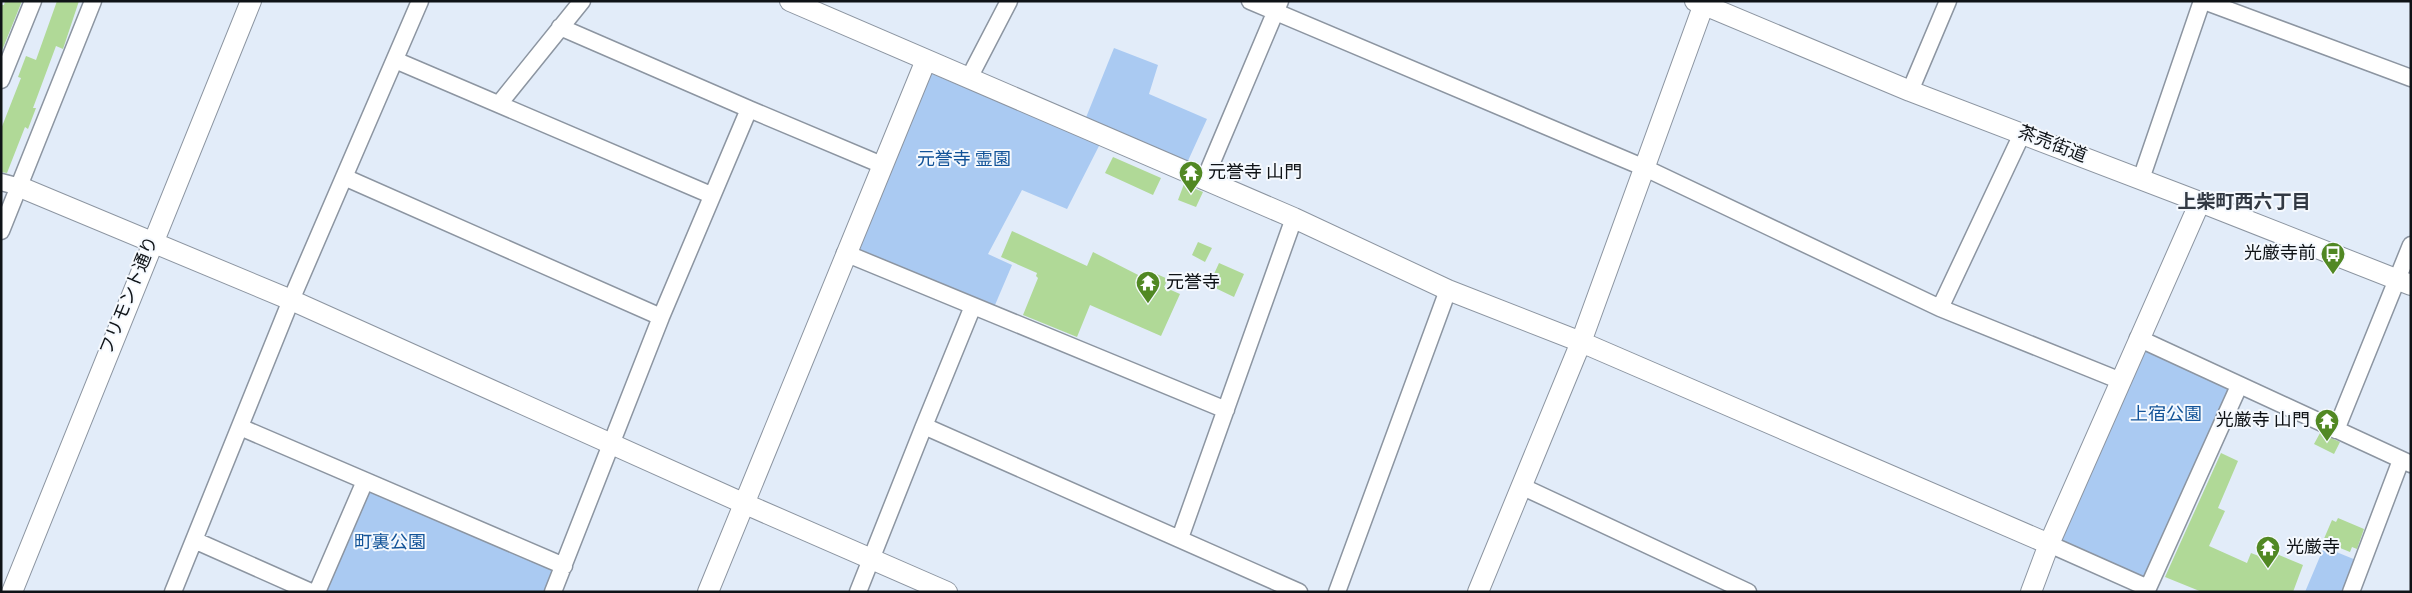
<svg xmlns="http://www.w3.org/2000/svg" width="2412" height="593" font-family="Overpass,'Noto Sans JP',sans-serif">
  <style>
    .green { fill: #aacaf2 }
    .building { fill: #b0d997 }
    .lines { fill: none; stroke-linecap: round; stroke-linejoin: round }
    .minor-casing { stroke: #8c95a1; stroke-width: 19 }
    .tertiary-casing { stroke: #8c95a1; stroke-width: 22 }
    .minor { stroke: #fff; stroke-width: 16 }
    .tertiary { stroke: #fff; stroke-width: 20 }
    .labels { text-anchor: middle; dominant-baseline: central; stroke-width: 4; stroke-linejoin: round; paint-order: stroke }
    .street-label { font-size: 18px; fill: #0f1317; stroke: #f5f9fe }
    .park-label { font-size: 18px; fill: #125398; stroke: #f5f9fe }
    .poi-label { font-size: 18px; fill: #0f1317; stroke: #f5f9fe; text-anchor: start }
    .neighbourhood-label { font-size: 19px; font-weight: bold; fill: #323943; stroke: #f5f9fe }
  </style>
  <rect width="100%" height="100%" fill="#e2ecf9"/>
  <path class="green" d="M 1114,48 L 1158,65 L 1149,94 L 1207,119 L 1187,163 L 1085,120 Z
    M 930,73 L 1100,144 L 1067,209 L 1022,190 L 988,254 L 1012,265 L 995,305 L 857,249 Z
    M 2138,338 L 2239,386 L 2148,588 L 2049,544 Z
    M 365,481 L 564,566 L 553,592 L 317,592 Z
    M 2324,547 L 2356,560 L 2344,592 L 2305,592 Z"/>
  <path class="building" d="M 5,1 L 22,1 L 1,53 L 1,5 L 4,5 Z
    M 57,1 L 79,1 L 63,49 L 56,46 L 33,108 L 36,108 L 28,129 L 25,127 L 7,173 L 1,172 L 1,129 L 21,78 L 18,77 L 26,56 L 36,60 Z
    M 1113,157 L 1161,178 L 1153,195 L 1105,173 Z
    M 1184,184 L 1203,192 L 1196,207 L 1178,200 Z
    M 1012,231 L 1087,266 L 1093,252 L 1148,280 L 1152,272 L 1168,279 L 1164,287 L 1180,294 L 1161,336 L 1090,305 L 1077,337 L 1023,315 L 1038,278 L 1036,276 L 1037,273 L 1001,257 Z
    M 1198,242 L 1212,248 L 1205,262 L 1192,255 Z
    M 1219,263 L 1244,274 L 1234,297 L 1209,285 Z
    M 2320,433 L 2340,442 L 2334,454 L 2314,444 Z
    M 2221,453 L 2238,461 L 2218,508 L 2225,511 L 2209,546 L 2247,563 L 2251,553 L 2264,558 L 2267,550 L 2303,565 L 2293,592 L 2202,592 L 2165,577 Z
    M 2338,518 L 2364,529 L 2357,549 L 2352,547 L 2350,552 L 2323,541 L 2332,520 L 2336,522 Z"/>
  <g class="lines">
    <defs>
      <path id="minor" d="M 1250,1 L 1645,168 L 1940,308 L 2121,381
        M 2204,1 L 2411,78
        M 560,27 L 749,109
        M 395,60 L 711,195
        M 969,78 L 1009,1
        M 1,80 L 33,1
        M 1910,91 L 1948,1
        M 499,104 L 582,1
        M 344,177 L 661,317
        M 2141,179 L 2202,1
        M 1204,181 L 1280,1
        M 1,182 L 20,187
        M 1,231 L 93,1
        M 845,253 L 1226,410
        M 1940,308 L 2022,134
        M 2138,338 L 2411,464
        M 924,426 L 973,306
        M 240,427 L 564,566
        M 2336,430 L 2411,245
        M 1521,486 L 1748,592
        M 1180,538 L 1294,218
        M 194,540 L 311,592
        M 2049,544 L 2148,588 L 2239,386
        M 173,592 L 291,300 L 420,1
        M 317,592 L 365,481
        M 553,592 L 661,317 L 749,109 L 882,165
        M 858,592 L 924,426 L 1299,592
        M 1337,592 L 1448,290
        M 2351,592 L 2401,460"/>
      <path id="tertiary" d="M 790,1 L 1294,218 L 1448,290 L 1581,342 L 2049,544
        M 1695,1 L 1910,91 L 2200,202 L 2411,285
        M 20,187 L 291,300 L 743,503 L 947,592
        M 12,592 L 251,1
        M 708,592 L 926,60
        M 1478,592 L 1581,342 L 1705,1
        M 2031,592 L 2049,544 L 2200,202"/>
    </defs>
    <use href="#minor" class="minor-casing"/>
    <use href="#tertiary" class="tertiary-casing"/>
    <use href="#minor" class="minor"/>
    <use href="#tertiary" class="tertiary"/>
  </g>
  <defs>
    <symbol id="temple-pin" viewBox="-11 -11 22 30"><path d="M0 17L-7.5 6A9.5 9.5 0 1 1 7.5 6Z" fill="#518823" stroke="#f5f9fe"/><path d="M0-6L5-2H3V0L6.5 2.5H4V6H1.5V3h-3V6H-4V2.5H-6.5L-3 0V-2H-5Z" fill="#fff"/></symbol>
    <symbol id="bus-pin" viewBox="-11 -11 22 30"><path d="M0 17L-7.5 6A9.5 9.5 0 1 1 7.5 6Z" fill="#518823" stroke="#f5f9fe"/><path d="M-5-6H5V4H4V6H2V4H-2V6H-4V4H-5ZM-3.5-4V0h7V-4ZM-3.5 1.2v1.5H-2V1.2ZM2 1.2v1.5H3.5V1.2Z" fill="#fff"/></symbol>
  </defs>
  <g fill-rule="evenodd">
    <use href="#temple-pin" x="1177" y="159" width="28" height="38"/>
    <use href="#bus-pin" x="2319" y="240" width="28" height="38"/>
    <use href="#temple-pin" x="1134" y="269" width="28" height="38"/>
    <use href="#temple-pin" x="2313" y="407" width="28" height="38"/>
    <use href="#temple-pin" x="2254" y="534" width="28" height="38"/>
  </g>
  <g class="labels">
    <g class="street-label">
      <text transform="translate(2052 145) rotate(21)">茶売街道</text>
      <text transform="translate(130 296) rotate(-68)">フリモント通り</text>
    </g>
    <g class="park-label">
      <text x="964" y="160">元誉寺 霊園</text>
      <text x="2166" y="415">上宿公園</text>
      <text x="390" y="543">町裏公園</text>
    </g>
    <g class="poi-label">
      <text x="1208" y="173">元誉寺 山門</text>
      <text x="2316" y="254" text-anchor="end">光厳寺前</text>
      <text x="1166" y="283">元誉寺</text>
      <text x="2310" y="421" text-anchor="end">光厳寺 山門</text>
      <text x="2286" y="548">光厳寺</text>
    </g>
    <g class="neighbourhood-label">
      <text x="2244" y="203">上柴町西六丁目</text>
    </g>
  </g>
  <rect width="2412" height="593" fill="none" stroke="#0f1317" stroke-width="5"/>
</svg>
